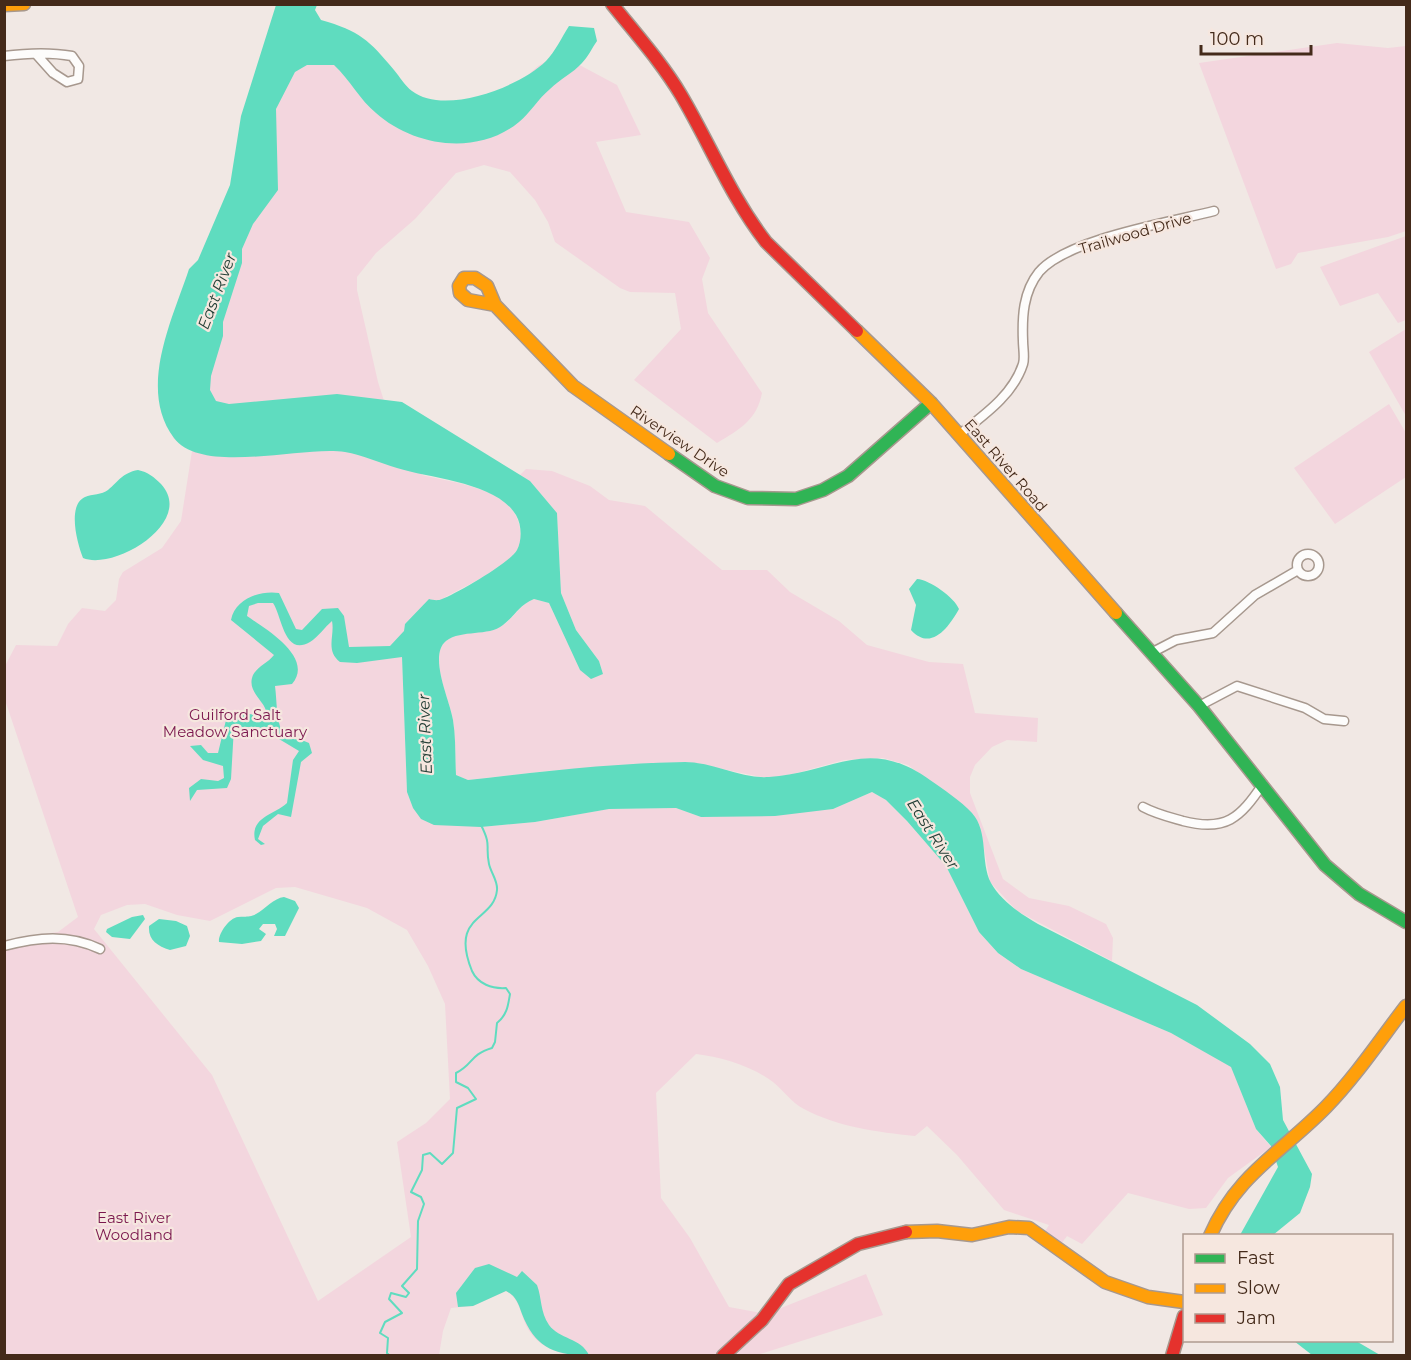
<svg xmlns="http://www.w3.org/2000/svg" width="1411" height="1360" font-family="Montserrat,sans-serif">
  <style>
    .green { fill: #f3d6de; fill-rule: evenodd }
    .water { fill: #5fdcbf }
    .lines { fill: none; stroke-linecap: round; stroke-linejoin: round }
    .stream { stroke: #5fdcbf; stroke-width: 2 }
    .street-casing { stroke: #a7988e; stroke-width: 11 }
    .fast-casing { stroke: #a7988e; stroke-width: 15 }
    .slow-casing { stroke: #a7988e; stroke-width: 15 }
    .jam-casing { stroke: #a7988e; stroke-width: 15 }
    .street { stroke: #fdfcfb; stroke-width: 8 }
    .fast { stroke: #30b455; stroke-width: 12 }
    .slow { stroke: #ff9f0a; stroke-width: 12 }
    .jam { stroke: #e5322d; stroke-width: 12 }
    .labels { text-anchor: middle; dominant-baseline: central; stroke-width: 4.5; stroke-linejoin: round; paint-order: stroke }
    .street-label { font-size: 15px; fill: #442a1a; stroke: #f6e7df }
    .park-label { font-size: 15px; fill: #7b184e; stroke: #f6e7df }
    .water-label { font-size: 16px; font-style: italic; fill: #254037; stroke: #f6e7df }
  </style>
  <rect width="100%" height="100%" fill="#f1e8e4"/>
  <path class="green" d="M 280,38 L 448,120 L 520,82 L 538,66 L 559,54 L 617,85 L 641,135 L 596,142 L 626,212 L 689,222 L 710,258 L 702,279 L 708,313 L 762,393 C 757,420 739,430 717,443 L 634,380 L 681,329 L 675,293 L 630,292 L 620,288 L 555,242 L 548,222 L 535,200 L 510,172 L 484,165 L 456,173 L 415,219 L 376,253 L 357,277 L 357,290 L 378,382 L 386,407 L 422,475 C 454,483 515,488 520,529 C 521,537 522,545 517,552 C 506,569 458,589 439,601 C 427,608 416,616 405,624 L 402,657 L 406,766 L 407,792 L 413,808 L 481,827 L 535,822 L 608,809 L 676,808 L 701,817 L 833,809 L 872,792 L 886,800 L 907,821 L 946,866 L 979,932 L 998,953 L 1021,969 L 1171,1033 L 1231,1066 L 1256,1129 L 1271,1147 L 1228,1178 L 1206,1208 L 1189,1209 L 1128,1193 L 1082,1244 L 1067,1236 L 1058,1248 L 1042,1236 L 1049,1225 L 1004,1210 L 957,1155 L 927,1126 L 915,1136 C 877,1132 838,1127 804,1109 C 792,1103 783,1090 773,1082 C 752,1066 721,1057 696,1054 L 656,1093 L 661,1198 L 690,1238 L 729,1307 L 766,1314 L 866,1274 L 883,1315 L 757,1355 L 566,1355 C 553,1350 538,1345 530,1332 C 520,1318 522,1300 506,1291 L 473,1306 L 451,1308 L 443,1331 L 439,1355 L 5,1355 L 5,940 L 58,932 L 78,917 L 5,700 L 4,668 L 16,645 L 57,646 L 68,624 L 82,608 L 105,611 L 116,600 L 119,579 L 123,572 L 162,548 L 181,521 L 192,451 L 174,439 L 162,414 L 158,386 L 160,359 L 233,220 ZM 295,887 L 367,908 L 407,930 L 428,966 L 445,1004 L 450,1099 L 426,1123 L 397,1142 L 411,1237 L 318,1301 L 212,1075 L 94,929 L 101,915 L 127,905 L 145,904 L 177,915 L 210,921 L 276,888 Z
    M 1337,43 L 1388,48 L 1406,46 L 1406,231 L 1388,237 L 1298,253 L 1291,264 L 1276,269 L 1199,63 Z
    M 1406,236 L 1406,320 L 1398,323 L 1378,293 L 1340,306 L 1320,267 Z
    M 1406,329 L 1406,416 L 1369,352 Z
    M 1389,404 L 1406,433 L 1406,477 L 1335,524 L 1294,468 Z
    M 526,469 L 552,471 L 590,486 L 609,500 L 645,506 L 722,570 L 767,570 L 790,592 L 839,621 L 867,645 L 929,662 L 963,664 L 975,713 L 1038,718 L 1037,742 L 1007,740 L 992,747 L 975,765 L 970,777 L 970,793 L 1003,879 L 1029,898 L 1069,906 L 1106,924 L 1113,938 L 1112,961 L 1017,911 L 990,882 L 980,826 L 973,814 L 908,765 L 883,758 L 844,760 L 793,774 L 767,778 L 687,762 L 547,771 L 468,780 L 456,775 C 455,757 456,738 453,720 C 450,700 428,656 446,641 C 462,629 488,636 503,625 C 516,616 518,606 534,599 L 549,603 L 580,670 L 603,674 L 599,661 L 576,630 L 561,593 L 557,513 L 530,481 L 520,475 Z"/>
  <path class="water" d="M 276,5 L 317,5 L 315,10 L 321,20 C 360,31 369,40 394,70 C 400,77 405,86 412,91 C 444,116 520,87 546,61 C 555,52 562,37 569,26 L 594,28 L 597,41 C 592,48 588,57 582,63 C 573,73 560,79 550,89 C 538,99 530,113 519,122 C 478,156 414,147 376,113 C 360,100 350,80 334,65 L 307,65 L 295,72 L 276,109 L 278,190 L 253,224 L 242,249 L 242,263 L 223,322 L 223,336 L 211,376 L 210,390 L 216,401 L 229,404 L 337,394 L 402,402 L 530,481 L 557,513 L 561,593 L 576,630 L 599,661 L 603,674 L 591,679 L 580,670 L 549,603 L 534,599 C 518,606 516,615 503,625 C 488,637 462,629 446,641 C 428,656 450,700 453,720 C 456,738 455,757 456,775 L 468,780 C 539,772 612,763 685,762 C 713,762 741,779 769,777 C 833,773 868,735 930,780 C 943,789 961,801 972,813 C 989,832 980,862 991,883 C 1001,901 1021,914 1038,924 L 1197,1005 L 1250,1044 L 1270,1064 L 1280,1087 L 1283,1120 L 1312,1174 L 1310,1187 L 1300,1213 L 1273,1235 L 1240,1235 L 1278,1167 L 1271,1146 L 1256,1129 L 1231,1067 L 1171,1033 L 1021,969 L 998,953 L 979,932 L 946,866 L 907,821 L 886,800 L 872,792 L 833,809 L 775,816 L 701,817 L 676,808 L 609,809 L 535,822 L 481,827 L 434,825 L 421,819 L 413,808 L 407,792 L 402,657 L 357,663 L 340,662 C 325,650 335,636 332,621 C 325,627 318,637 310,642 C 284,657 282,616 273,603 L 258,603 L 249,606 L 247,616 C 264,628 315,657 292,684 L 275,686 C 277,701 276,718 282,732 L 309,743 L 312,753 L 301,762 L 291,817 L 278,814 L 263,826 L 258,839 L 265,844 L 261,845 L 255,840 C 250,817 274,815 287,803 L 293,760 L 299,751 L 259,727 L 234,727 L 231,779 L 227,788 L 197,790 L 190,801 L 189,788 L 201,779 L 218,781 L 224,778 L 223,766 L 203,760 L 190,746 L 201,745 L 208,753 L 218,753 L 226,720 C 238,713 250,711 262,719 L 267,714 C 265,700 246,692 253,675 C 258,666 268,663 274,655 L 231,620 C 235,599 260,590 279,593 L 296,629 L 302,630 L 322,609 L 338,608 L 344,616 L 349,647 L 390,646 L 404,631 L 405,624 L 429,599 C 433,600 438,601 442,599 C 456,594 511,562 517,550 C 522,541 522,525 516,515 C 496,482 432,479 397,468 C 380,463 362,455 345,452 C 303,445 203,476 174,438 C 137,389 173,318 189,269 L 198,260 L 230,185 L 241,116 Z
    M 138,470 C 148,472 154,477 161,484 C 196,522 114,571 83,558 C 77,543 67,505 85,497 C 92,494 102,495 108,490 C 119,481 122,473 138,470 Z
    M 917,579 C 930,580 954,597 959,609 C 949,627 931,652 911,630 L 916,605 L 909,589 Z
    M 284,897 L 295,901 L 299,908 L 285,936 L 274,936 L 277,929 L 275,924 L 263,924 L 259,929 L 266,934 L 261,941 L 242,944 L 219,942 C 218,934 229,918 238,917 C 245,916 249,918 256,914 C 265,909 274,898 284,897 Z
    M 143,915 L 145,919 L 130,939 L 112,937 L 106,932 L 107,929 L 132,917 Z
    M 159,919 L 176,921 L 187,926 L 190,936 L 186,946 L 170,950 C 157,946 148,940 149,926 Z
    M 489,1264 L 517,1277 L 522,1271 L 537,1285 C 542,1298 540,1312 549,1325 C 559,1339 581,1338 589,1355 C 554,1356 535,1347 522,1314 C 518,1303 516,1296 506,1291 L 473,1306 L 458,1307 L 456,1293 L 475,1268 Z
    M 1294,1341 L 1356,1341 L 1380,1355 L 1312,1355 Z"/>
  <g class="lines">
    <path class="stream" d="M 390,1356 L 387,1353 L 388,1338 L 380,1333 L 385,1322 L 402,1313 L 389,1299 L 391,1293 L 406,1297 L 409,1293 L 402,1286 L 417,1269 L 418,1221 L 424,1204 L 421,1197 L 411,1192 L 422,1170 L 423,1155 L 430,1153 L 442,1164 L 453,1153 L 457,1108 L 476,1099 L 468,1088 L 456,1082 L 456,1073 C 474,1064 469,1055 492,1048 L 495,1042 L 497,1023 C 507,1015 508,1006 510,994 L 506,988 C 492,989 478,984 472,971 C 449,914 494,922 497,890 C 498,881 491,873 489,864 C 485,844 492,847 481,825"/>
    <defs>
      <path id="street" d="M 4,56 C 27,53 50,52 72,56 L 79,66 L 78,79 L 67,82 L 53,73 L 36,54
        M 960,434 C 984,415 1013,395 1023,364 C 1025,358 1023,348 1023,341 C 1022,317 1023,292 1039,272 C 1067,239 1171,222 1214,211
        M1297 565a11 11 0 1 1 22 0a11 11 0 1 1-22 0Z
        M 1151,653 L 1176,640 L 1213,633 L 1255,595 L 1298,570
        M 1199,706 L 1237,686 L 1305,708 L 1324,719 L 1344,721
        M 1143,807 C 1156,814 1169,817 1183,821 C 1226,832 1240,818 1263,784
        M 4,946 C 38,937 68,934 100,949"/>
      <path id="fast" d="M 669,454 L 715,486 L 748,498 L 796,499 L 823,490 L 848,476 L 931,403
        M 1116,613 L 1199,706 L 1325,865 L 1359,894 L 1406,922"/>
      <path id="slow" d="M 4,5 L 24,4
        M 495,305 L 468,300 L 460,293 L 459,286 L 464,278 L 475,278 L 487,286 L 495,305 L 573,386 L 669,454
        M 857,331 L 931,403 L 1116,613
        M 906,1232 L 937,1231 L 972,1235 L 1009,1227 L 1029,1228 L 1105,1282 L 1148,1297 L 1184,1302
        M 1210,1236 C 1237,1174 1281,1153 1326,1107 C 1356,1076 1380,1040 1406,1006"/>
      <path id="jam" d="M 612,4 C 636,34 662,63 681,95 C 710,144 731,197 766,242 L 857,331
        M 723,1356 L 762,1320 L 789,1284 L 858,1244 L 906,1232
        M 1172,1356 L 1184,1316"/>
    </defs>
    <use href="#street" class="street-casing"/>
    <use href="#fast" class="fast-casing"/>
    <use href="#slow" class="slow-casing"/>
    <use href="#jam" class="jam-casing"/>
    <use href="#street" class="street"/>
    <use href="#fast" class="fast"/>
    <use href="#slow" class="slow"/>
    <use href="#jam" class="jam"/>
  </g>
  <g class="labels">
    <g class="street-label">
      <text transform="translate(1135 233) rotate(-16)">Trailwood Drive</text>
      <text transform="translate(680 441) rotate(34)">Riverview Drive</text>
      <text transform="translate(1006 465) rotate(49)">East River Road</text>
    </g>
    <g class="park-label">
      <text x="235" y="714">Guilford Salt<tspan x="235" dy="17">Meadow Sanctuary</tspan></text>
      <text x="134" y="1217">East River<tspan x="134" dy="17">Woodland</tspan></text>
    </g>
    <g class="water-label">
      <text transform="translate(217 291) rotate(-69)">East River</text>
      <text transform="translate(425 734) rotate(-92)">East River</text>
      <text transform="translate(933 834) rotate(57)">East River</text>
    </g>
  </g>
  <rect width="1411" height="1360" fill="none" stroke="#442a1a" stroke-width="12"/>
  <rect x="1183" y="1234" width="210" height="108" fill="#f6e7df" stroke="#af9b90" stroke-width="1.5"/>
  <rect x="1195" y="1254" width="30" height="9" fill="#30b455" stroke="#af9b90" stroke-width="1.5"/>
  <text x="1237" y="1264" font-size="18" fill="#442a1a">Fast</text>
  <rect x="1195" y="1284" width="30" height="9" fill="#ff9f0a" stroke="#af9b90" stroke-width="1.5"/>
  <text x="1237" y="1294" font-size="18" fill="#442a1a">Slow</text>
  <rect x="1195" y="1314" width="30" height="9" fill="#e5322d" stroke="#af9b90" stroke-width="1.5"/>
  <text x="1237" y="1324" font-size="18" fill="#442a1a">Jam</text>
  <path d="M1201 45v9h110v-9" fill="none" stroke="#442a1a" stroke-width="3"/>
  <text x="1210" y="45" font-size="18" fill="#442a1a" stroke="#f6e7df" stroke-width="4.5" paint-order="stroke">100 m</text>
</svg>
